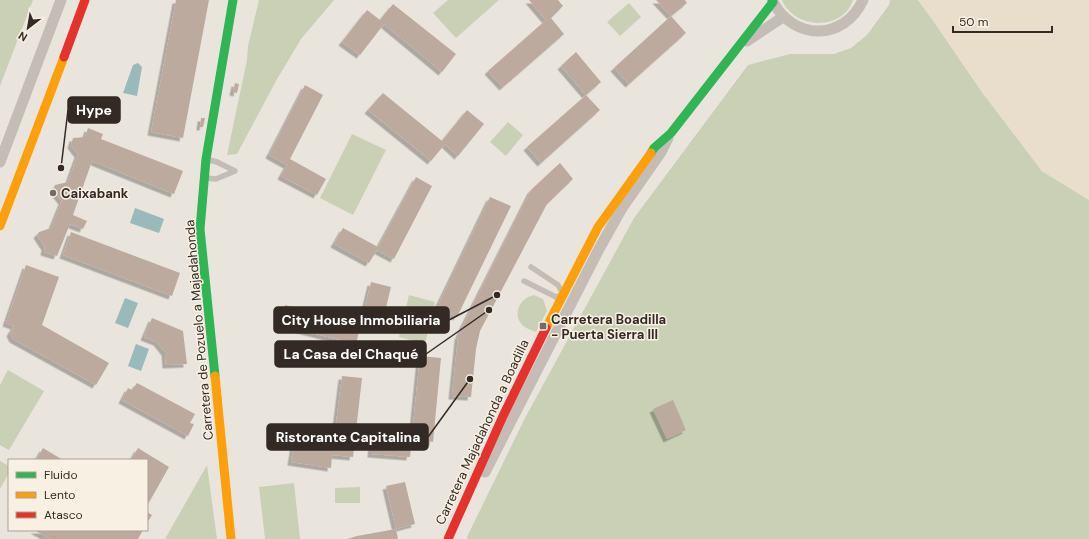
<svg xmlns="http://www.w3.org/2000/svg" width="1089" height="539" font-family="'DM Sans',sans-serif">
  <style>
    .green { fill: #c9d0b6 }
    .plaza { fill: #e9decb }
    .water { fill: #99b9bb }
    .building { fill: #bdaa9e; filter: url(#shadow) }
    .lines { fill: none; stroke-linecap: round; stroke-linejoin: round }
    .lane { stroke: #c3bdb6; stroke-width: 5.5 }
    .street { stroke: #c3bdb6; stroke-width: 11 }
    .fast { stroke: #30b455; stroke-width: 9 }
    .slow { stroke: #ff9f0a; stroke-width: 9 }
    .jam { stroke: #e5322d; stroke-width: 9 }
    .poi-dot { fill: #736b65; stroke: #f8f0e2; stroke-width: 1.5 }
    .labels { text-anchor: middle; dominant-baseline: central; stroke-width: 3; stroke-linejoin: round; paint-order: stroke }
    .poi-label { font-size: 13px; font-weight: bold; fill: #332a25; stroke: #f8f0e2; text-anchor: start }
    .street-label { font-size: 13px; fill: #332a25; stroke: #f8f0e2 }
    .leader { fill: none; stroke: #332a25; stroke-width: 1.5 }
    .callout-dot { fill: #332a25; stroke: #f8f0e2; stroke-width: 1.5 }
    .callout { fill: #332a25; stroke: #332a25; stroke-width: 1.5 }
    .callout-label { font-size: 14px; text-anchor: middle; font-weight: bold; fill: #fff }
  </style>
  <defs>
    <filter id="shadow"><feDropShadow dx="-3.5" dy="3.5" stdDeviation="0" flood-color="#0004"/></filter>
  </defs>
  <rect width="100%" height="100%" fill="#eae5dc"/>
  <path class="green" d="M 0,0 L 33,0 L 0,86 Z
    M 259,0 L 334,0 L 301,39 L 276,81 L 237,154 L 227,155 L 247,60 L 248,46 Z
    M 448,0 L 499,0 L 456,38 L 433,13 Z
    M 782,0 L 853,0 C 842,32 794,29 782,0 Z
    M 890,0 L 918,0 L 934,22 L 982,92 L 1042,171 L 1089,200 L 1089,539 L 466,539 L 525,418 L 634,218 L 748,65 L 790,54 L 834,54 L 851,48 L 867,35 L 889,5 Z
    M 629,3 L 641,17 L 620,36 L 607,22 Z
    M 508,122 L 523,135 L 506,156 L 490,142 Z
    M 352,134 L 386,150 L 353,215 L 320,198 Z
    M 409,295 L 435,302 L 425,344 L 399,337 Z
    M 534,295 L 543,299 L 547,311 L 536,332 C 531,330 522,327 520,322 C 513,311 522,297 534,295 Z
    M 8,370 L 44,391 L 9,450 L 0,445 L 0,385 Z
    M 0,461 L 9,466 L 9,473 L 0,489 Z
    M 207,465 L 217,539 L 165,539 Z
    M 294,483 L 300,539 L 265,539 L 259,487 Z
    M 360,487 L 360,503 L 335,503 L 335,488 Z"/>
  <path class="plaza" d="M 918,0 L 1089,0 L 1089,200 L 1042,171 L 982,92 L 934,22 Z"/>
  <path class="water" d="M 138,63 L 142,67 L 137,96 L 123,93 L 133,65 Z
    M 135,208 L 164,219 L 159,233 L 130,223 Z
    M 125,298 L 138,303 L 128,328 L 115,323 Z
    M 136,344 L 149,349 L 141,371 L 128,366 Z"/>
  <path class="building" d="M 176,0 L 209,0 L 183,138 L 151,132 Z
    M 529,0 L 558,0 L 563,6 L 551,18 L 564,34 L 503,87 L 488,71 L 546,20 Z
    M 656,0 L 685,0 L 687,3 L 671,16 Z
    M 393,4 L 456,54 L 442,72 L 384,24 L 360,55 L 342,42 L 367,10 L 380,20 Z
    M 671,16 L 686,33 L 629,84 L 614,68 Z
    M 576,52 L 601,82 L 586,95 L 561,66 Z
    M 235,83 L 239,84 L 237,93 L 233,92 Z
    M 305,85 L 323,95 L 290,159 L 326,179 L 317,195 L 281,176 L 287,165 L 269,155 Z
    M 383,93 L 442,141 L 467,110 L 484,124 L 458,156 L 445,144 L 431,161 L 368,110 Z
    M 586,95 L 600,110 L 541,163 L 527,147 Z
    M 201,118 L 205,118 L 203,127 L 200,127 Z
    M 88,128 L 103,134 L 101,139 L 183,171 L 174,194 L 92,161 L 73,215 L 87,221 L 83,229 L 70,224 L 57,256 L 44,252 L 45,247 L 37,235 L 39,232 L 51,228 L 62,201 L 53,190 L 55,185 L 68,182 L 78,154 L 71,145 L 73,138 L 85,137 Z
    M 560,163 L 573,179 L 547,204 L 480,331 L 476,349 L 471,397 L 452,396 L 458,337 L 464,323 L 531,190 Z
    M 416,177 L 432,186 L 394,259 L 377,250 L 369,263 L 334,244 L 343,228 L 378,247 Z
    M 490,197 L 511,206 L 457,317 L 437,307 Z
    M 71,232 L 180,273 L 172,296 L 63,255 Z
    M 26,265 L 59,277 L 42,325 L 109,363 L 96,385 L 13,339 L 10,333 L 14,326 L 6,323 Z
    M 371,282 L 391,287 L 381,328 L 361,323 Z
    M 285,305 L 361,323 L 356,344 L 280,325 Z
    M 152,318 L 183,331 L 187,364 L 166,365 L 165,352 L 157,342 L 144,337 Z
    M 420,356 L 441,358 L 433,442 L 412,439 L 410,457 L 371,454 L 373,432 L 412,436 Z
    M 342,376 L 362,378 L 353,457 L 332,455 L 331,468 L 291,462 L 294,443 L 333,448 Z
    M 137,383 L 195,414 L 190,423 L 194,424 L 188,436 L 122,400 L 128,388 L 132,390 Z
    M 673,400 L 686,430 L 667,439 L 653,409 Z
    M 43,448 L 63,460 L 36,460 Z
    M 138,448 L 169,467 L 147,506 L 147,460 L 131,460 Z
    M 405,482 L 415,524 L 396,529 L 386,486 Z
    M 147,512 L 152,515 L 147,523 Z
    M 396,529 L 398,539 L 347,539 L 357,536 Z
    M 34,530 L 143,530 L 138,539 L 50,539 Z"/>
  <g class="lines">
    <path class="lane" d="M 206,178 L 216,179 L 235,171 L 217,162 L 206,159
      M 524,281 L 556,297 L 563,294 L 558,285 L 531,267"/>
    <path class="street" d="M 773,2 C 794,41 844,41 863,0
      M 747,41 L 783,17
      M 0,162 L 61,0
      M 485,472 L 599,249 L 622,208 L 661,152 L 668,138"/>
    <path class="fast" d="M 651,153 L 654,148 L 671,133 L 773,2 L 772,0
      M 215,376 L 200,229 L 206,159 L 233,0"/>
    <path class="slow" d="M 0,226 L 64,57
      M 546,328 L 598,227 L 651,153
      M 215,376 L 231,539"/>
    <path class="jam" d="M 64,57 L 85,0
      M 448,539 L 503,416 L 546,328"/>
  </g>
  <g class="poi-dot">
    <circle cx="53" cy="193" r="4"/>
    <rect x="539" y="322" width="8" height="8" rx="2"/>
  </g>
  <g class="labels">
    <g class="poi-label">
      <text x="61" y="193">Caixabank</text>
      <text x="551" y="319">Carretera Boadilla<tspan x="551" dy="15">- Puerta Sierra III</tspan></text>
    </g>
    <g class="street-label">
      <text transform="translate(199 330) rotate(-95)">Carretera de Pozuelo a Majadahonda</text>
      <text transform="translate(482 432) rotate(-65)">Carretera Majadahonda a Boadilla</text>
    </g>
  </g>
  <path class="leader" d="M61 168L68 110M497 295L449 320M489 310L426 354M470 379L428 437"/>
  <g class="callout-dot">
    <circle cx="61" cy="168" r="4"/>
    <circle cx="497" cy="295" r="4"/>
    <circle cx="489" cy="310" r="4"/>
    <circle cx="470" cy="379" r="4"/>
  </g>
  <g class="callout">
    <rect x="68" y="97" width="52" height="26" rx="4"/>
    <rect x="274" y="307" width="175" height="26" rx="4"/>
    <rect x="275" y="341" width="151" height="26" rx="4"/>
    <rect x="267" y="424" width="161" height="26" rx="4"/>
  </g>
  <g class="callout-label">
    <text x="94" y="115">Hype</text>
    <text x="361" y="325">City House Inmobiliaria</text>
    <text x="351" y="359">La Casa del Chaqué</text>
    <text x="348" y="442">Ristorante Capitalina</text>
  </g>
  <rect x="8" y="459" width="140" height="72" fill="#f8f0e2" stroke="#a9a196"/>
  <rect x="16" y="472" width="20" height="6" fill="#30b455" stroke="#a9a196"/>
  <text x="44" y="479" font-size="12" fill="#332a25">Fluido</text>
  <rect x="16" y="492" width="20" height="6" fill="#ff9f0a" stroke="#a9a196"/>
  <text x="44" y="499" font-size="12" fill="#332a25">Lento</text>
  <rect x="16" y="512" width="20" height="6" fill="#e5322d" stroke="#a9a196"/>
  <text x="44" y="519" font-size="12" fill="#332a25">Atasco</text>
  <g transform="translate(28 28) rotate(211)" stroke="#f8f0e2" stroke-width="3" paint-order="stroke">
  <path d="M0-3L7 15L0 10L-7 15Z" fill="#332a25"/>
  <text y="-6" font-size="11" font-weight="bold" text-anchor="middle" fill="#332a25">N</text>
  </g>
  <path d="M953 26v6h99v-6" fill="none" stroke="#332a25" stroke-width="2"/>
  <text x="959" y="26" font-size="12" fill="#332a25" stroke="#f8f0e2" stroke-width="3" paint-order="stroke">50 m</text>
</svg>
